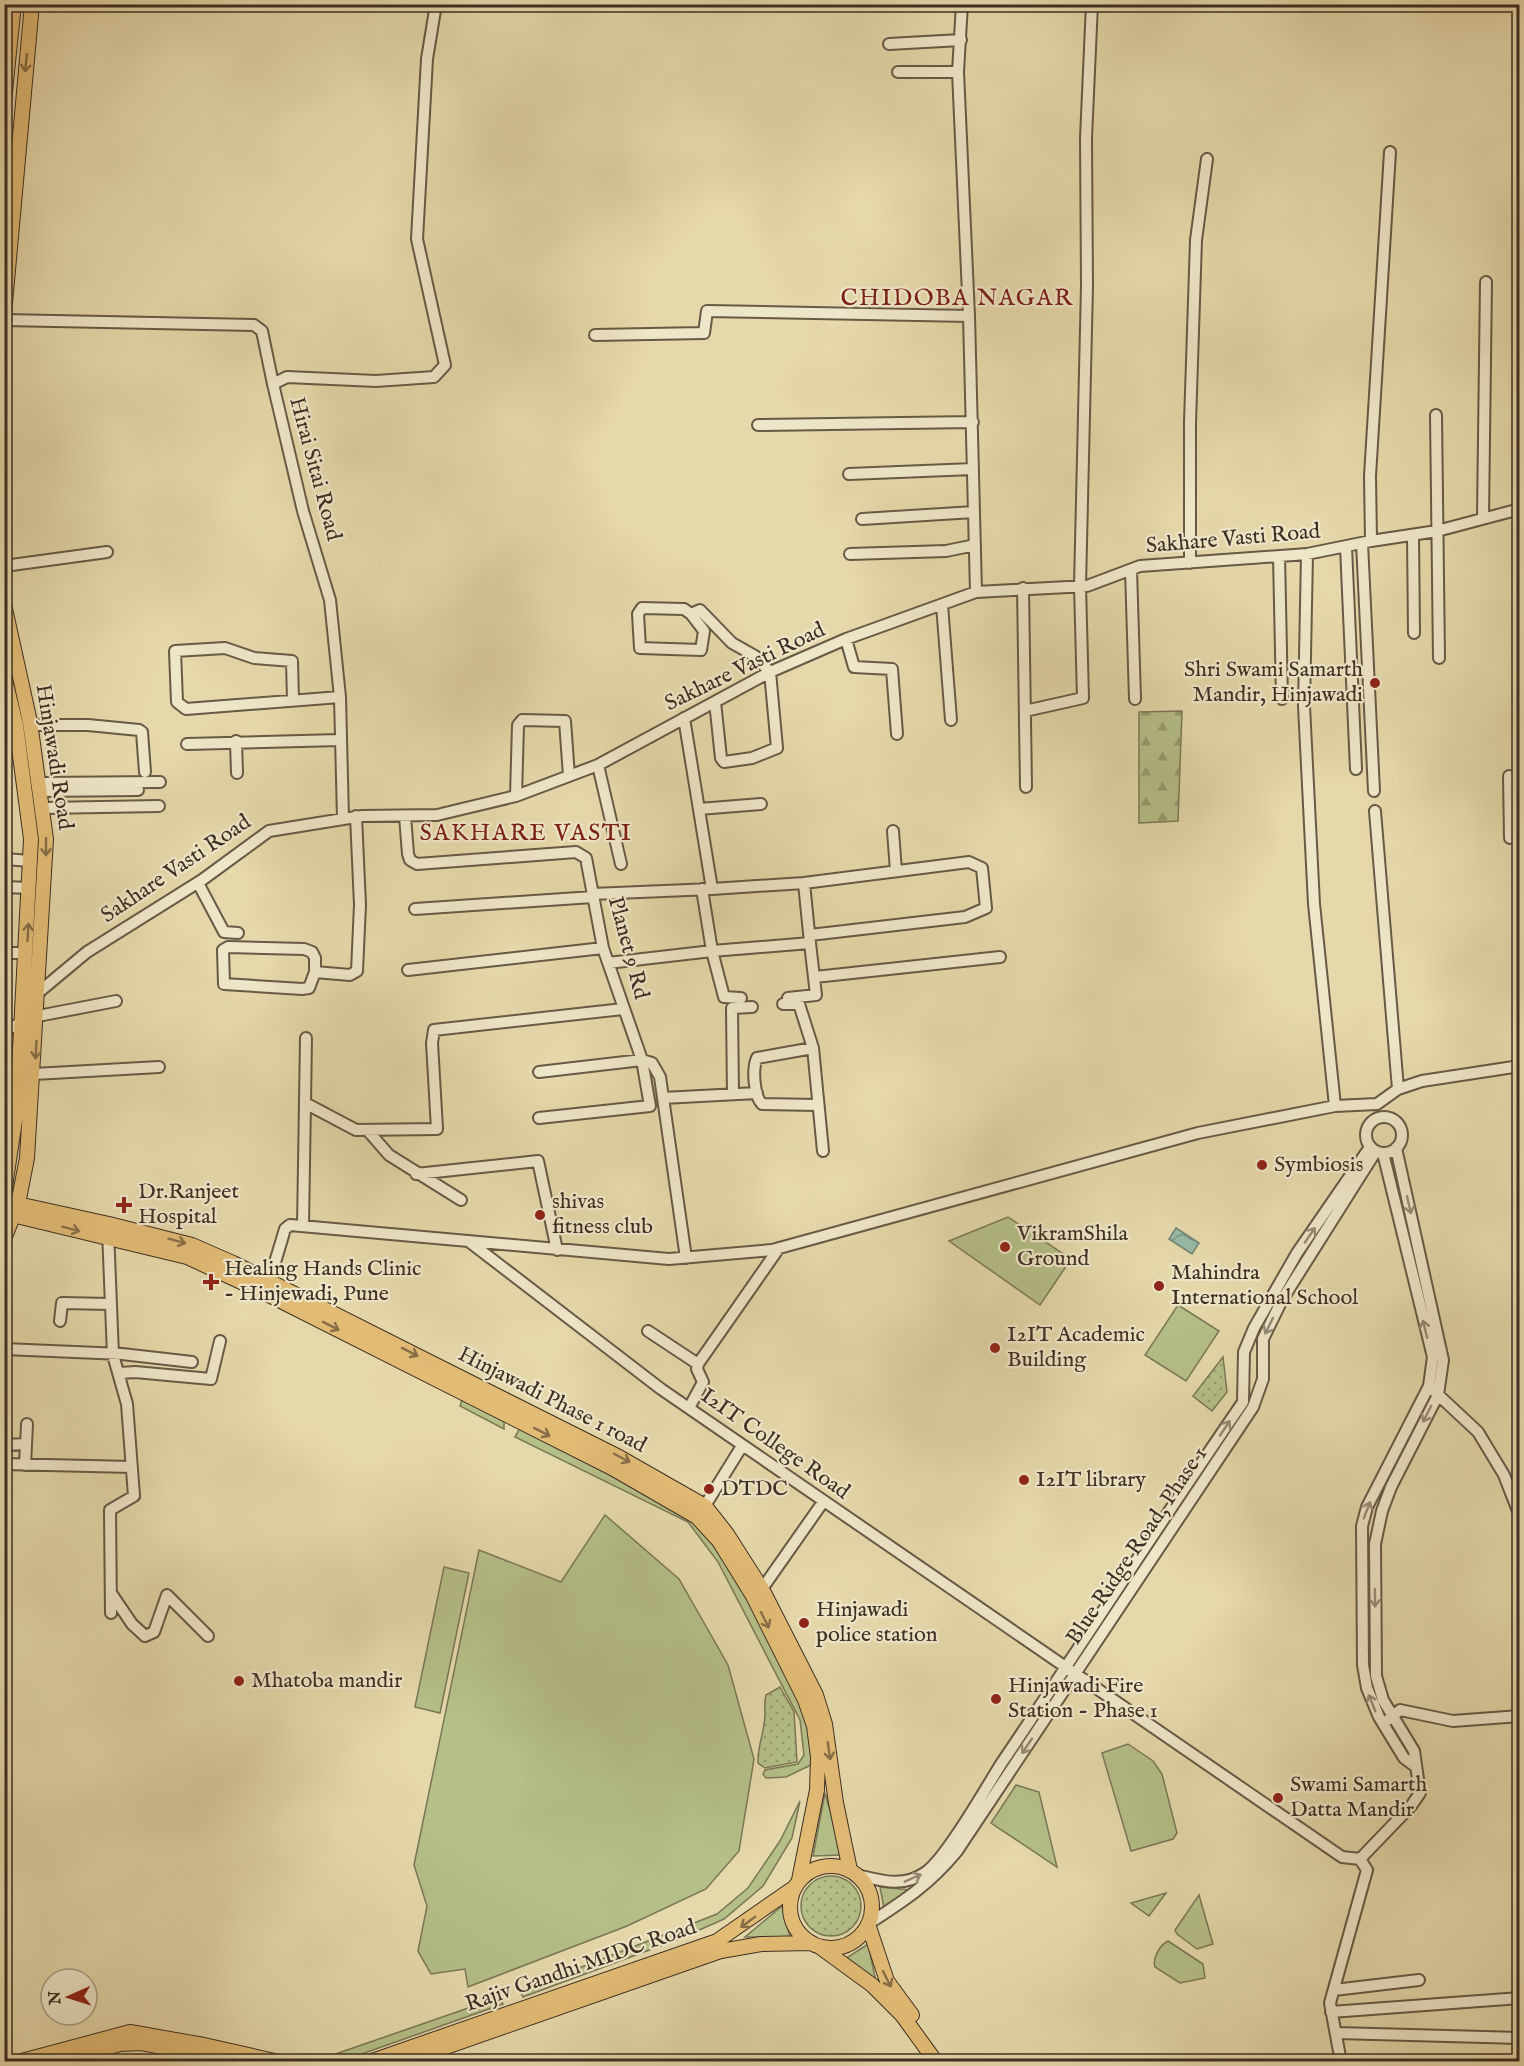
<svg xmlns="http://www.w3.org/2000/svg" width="1524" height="2066" font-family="'IM FELL English',serif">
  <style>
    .green { fill: #b5bf88; stroke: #7a7756; stroke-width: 1.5 }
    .forest { fill: url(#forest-firs); stroke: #7a7756; stroke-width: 1.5 }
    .garden { fill: url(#garden-dots); stroke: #7a7756; stroke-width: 1.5 }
    .water { fill: url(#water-waves); stroke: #738273; stroke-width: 1.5 }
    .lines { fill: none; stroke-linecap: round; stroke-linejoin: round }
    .minor-casing { stroke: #685946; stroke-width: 14 }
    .major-casing { stroke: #3e2f24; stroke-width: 16 }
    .minor { stroke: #eee6c8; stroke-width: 10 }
    .major { stroke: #e2bc75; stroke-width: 14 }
    .oneway { stroke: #886e48 }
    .oneway2 { stroke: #968a76 }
    .poi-dot { fill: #8f2418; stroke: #eee6c8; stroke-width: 2 }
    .labels { text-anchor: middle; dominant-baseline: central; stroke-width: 4.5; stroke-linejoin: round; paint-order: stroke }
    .street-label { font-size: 22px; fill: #3e2f24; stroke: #eee6c8 }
    .poi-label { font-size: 22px; fill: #3e2f24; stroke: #eee6c8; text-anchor: start }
    .neighbourhood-label { font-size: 24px; letter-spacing: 1.5px; fill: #7a1f14; stroke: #eee6c8 }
  </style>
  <defs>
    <pattern id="forest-firs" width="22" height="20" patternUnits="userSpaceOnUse" patternTransform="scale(1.5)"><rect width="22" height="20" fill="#b5bf88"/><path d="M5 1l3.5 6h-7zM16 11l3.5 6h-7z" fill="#959c6f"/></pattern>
    <pattern id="garden-dots" width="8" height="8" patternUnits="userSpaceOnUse" patternTransform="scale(1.5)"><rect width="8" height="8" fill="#b5bf88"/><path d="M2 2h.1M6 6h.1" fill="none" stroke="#959c6f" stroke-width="1.8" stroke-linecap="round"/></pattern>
    <pattern id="water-waves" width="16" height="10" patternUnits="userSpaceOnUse" patternTransform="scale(1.5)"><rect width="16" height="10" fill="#96baa7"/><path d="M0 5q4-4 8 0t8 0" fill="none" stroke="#7c9888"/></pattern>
  </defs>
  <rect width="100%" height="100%" fill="#e5d8aa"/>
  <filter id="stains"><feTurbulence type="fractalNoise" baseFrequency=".00333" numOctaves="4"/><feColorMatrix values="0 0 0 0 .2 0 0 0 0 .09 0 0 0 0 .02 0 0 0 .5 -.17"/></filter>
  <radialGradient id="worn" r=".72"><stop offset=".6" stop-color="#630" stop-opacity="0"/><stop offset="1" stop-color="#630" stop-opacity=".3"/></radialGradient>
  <path class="green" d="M 1008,1217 L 1071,1259 L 1040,1305 L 949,1241 Z
    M 1178,1305 L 1219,1331 L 1186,1381 L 1145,1355 Z
    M 464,1395 L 504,1417 L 504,1429 L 460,1406 Z
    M 521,1426 L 689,1516 L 711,1538 L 728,1564 L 804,1708 L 813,1764 L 786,1777 L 766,1778 L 763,1774 L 765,1770 L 798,1764 L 804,1755 L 800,1720 L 718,1562 L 688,1522 L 515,1437 Z
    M 605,1515 L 679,1579 L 728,1665 L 754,1759 L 739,1851 L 706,1889 L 627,1926 L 468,1987 L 465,1969 L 431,1974 L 418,1951 L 427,1906 L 414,1865 L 479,1550 L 561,1582 Z
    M 444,1567 L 469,1573 L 440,1713 L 415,1707 Z
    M 1128,1744 L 1153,1761 L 1162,1774 L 1177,1833 L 1173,1839 L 1131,1851 L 1102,1753 Z
    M 1016,1785 L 1039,1792 L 1057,1867 L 991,1823 Z
    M 825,1793 L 843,1855 L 813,1856 Z
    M 800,1801 L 792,1838 L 763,1886 L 724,1919 L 679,1939 L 523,1997 L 520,1991 L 717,1914 L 748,1888 L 780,1841 Z
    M 880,1887 L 911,1890 L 884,1908 Z
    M 1166,1893 L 1149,1916 L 1131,1903 Z
    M 1199,1895 L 1213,1944 L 1197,1949 L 1177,1934 L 1175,1930 Z
    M 782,1906 L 790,1937 L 745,1937 Z
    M 1168,1941 L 1203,1964 L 1205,1978 L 1180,1983 L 1155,1967 C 1152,1958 1160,1945 1168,1941 Z
    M 868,1944 L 876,1982 L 845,1959 Z
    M 500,1997 L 503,2004 L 356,2056 L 329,2061 L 327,2057 Z"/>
  <path class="forest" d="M 1182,711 L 1178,821 L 1139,823 L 1139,712 Z"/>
  <path class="garden" d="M 1223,1357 L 1227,1392 L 1212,1411 L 1193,1396 Z
    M 780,1687 L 794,1712 L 797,1762 L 765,1768 L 758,1763 C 757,1747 765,1731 765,1714 C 765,1707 764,1702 766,1695 Z
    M801 1906a30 30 0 1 1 60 0a30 30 0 1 1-60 0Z"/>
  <path class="water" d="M 1176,1228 L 1199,1243 L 1192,1254 L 1169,1239 Z"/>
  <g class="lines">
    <defs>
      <path id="minor" d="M 962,4 L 958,72 L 969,316
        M 889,44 L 961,40
        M 898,72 L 958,72
        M 4,320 L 254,325 L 262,331 L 273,384
        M 595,335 L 704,333 L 707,311 L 969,316 L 976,592
        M 1436,415 L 1439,658
        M 758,425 L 973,422
        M 849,474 L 973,469
        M 1483,517 L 1486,282
        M 862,519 L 974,512
        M 1413,535 L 1414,633
        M 1371,541 L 1370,476 L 1390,152
        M 1362,543 L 1374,791
        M 1346,547 L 1356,769
        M 850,554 L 946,551 L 975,545
        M 1307,554 L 1304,706 L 1314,904 L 1335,1106
        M 1279,556 L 1282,699
        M 1190,563 L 1190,423 L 1196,240 L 1207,159
        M 4,566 L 107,552
        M 1131,570 L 1135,699
        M 1023,588 L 1026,787
        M 942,605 L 951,720
        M 691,614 L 704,631 L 701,650 L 640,648 L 638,614 L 642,608 L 684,609 L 691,614 L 700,610 L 732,643 L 755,656 L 770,672 L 777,748 L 752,758 L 724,762 L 721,758 L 715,702
        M 846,639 L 854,667 L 892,669 L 897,734
        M 293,700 L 292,661 L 254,658 L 225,648 L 175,651 L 177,702 L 186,709 L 340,697
        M 1025,711 L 1083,698 L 1080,586 L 1087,286 L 1086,138 L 1092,4
        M 31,725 L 88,725 L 139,730 L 142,732 L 145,772
        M 236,741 L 237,773
        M 187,744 L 340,740
        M 4,745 L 19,746
        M 598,765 L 621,864
        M 1509,776 L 1510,838
        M 40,783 L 160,782
        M 41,791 L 138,790
        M 516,796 L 518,725 L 522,720 L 565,721 L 569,776
        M 44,808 L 159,806
        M 699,809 L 761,804
        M 1375,811 L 1398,1089
        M 405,816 L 408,854 L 410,860 L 417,864 L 576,852 L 586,858 L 603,948 L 642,1060 L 650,1106 L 539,1118
        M 343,819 L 340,697 L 330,600 L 303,511 L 273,384 L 287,377 L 376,381 L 434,377 L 445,365 L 417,239 L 427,59 L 436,4
        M 893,831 L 896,871
        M 4,859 L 31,861
        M 198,883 L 224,932 L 238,933
        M 804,883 L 969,862 L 982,868 L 986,908 L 965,917 L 810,935
        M 4,887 L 30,888
        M 702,889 L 712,951 L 810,943 L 804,883 L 712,889
        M 592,894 L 712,889 L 684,718
        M 415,909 L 593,897
        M 4,953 L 27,953
        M 608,963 L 712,951 L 724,997 L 741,998
        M 408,970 L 603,948
        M 315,972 L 309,988 L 302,989 L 224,984 L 223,950 L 228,947 L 304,949 L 312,952 L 315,958 L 315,972 L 350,975 L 357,971 L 360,905 L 356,816
        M 815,977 L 1000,957
        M 32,991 L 39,992 L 87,952 L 202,880 L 269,831 L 362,816 L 437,815 L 516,796 L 598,765 L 770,672 L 846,639 L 976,592 L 1087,586 L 1140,566 L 1307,554 L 1371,541 L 1437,531 L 1520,509
        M 788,998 L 816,995 L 810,943
        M 783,1004 L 799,1004 L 813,1048 L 823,1151
        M 38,1016 L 116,1001
        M 4,1031 L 23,1022
        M 813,1048 L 757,1058 C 752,1069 754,1096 762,1104 L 818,1105
        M 539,1072 L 642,1060 L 652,1063 L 660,1077 L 686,1258
        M 34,1074 L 159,1067
        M 733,1094 L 732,1008 L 752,1007
        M 663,1098 L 757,1093
        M 305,1103 L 306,1038
        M1366 1135a18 18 0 1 1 36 0a18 18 0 1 1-36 0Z
        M 369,1132 L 389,1155 L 461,1200
        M 1383,1153 L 1433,1357 L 1429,1386 L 1367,1507 L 1362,1526 L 1363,1665 L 1367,1688 L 1379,1717 L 1404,1758 L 1416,1767
        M 416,1174 L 538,1161 L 557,1250
        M 303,1226 L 305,1103 L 356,1130 L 437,1129 L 432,1043 L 434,1030 L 623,1009
        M 108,1231 L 113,1355 L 127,1404 L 134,1496 L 110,1510 L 111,1613
        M 471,1243 L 661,1389 L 1342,1857 L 1360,1859 L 1367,1870 L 1330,2003 L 1341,2062
        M 267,1289 L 285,1229 L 290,1225 L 669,1259 L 772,1250 L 1198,1133 L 1335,1106 L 1377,1104 L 1398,1089 L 1422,1081 L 1520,1066
        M 60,1321 L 62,1303 L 110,1304
        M 648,1331 L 698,1364
        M 4,1349 L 122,1354 L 192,1362
        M 120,1373 L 135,1372 L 211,1379 L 220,1341
        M 1433,1390 L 1478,1432 L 1504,1475 L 1520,1516
        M 689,1408 L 703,1382 L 697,1369 L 698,1364 L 779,1248
        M 4,1445 L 26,1444
        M 4,1464 L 132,1467
        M 25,1465 L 27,1424
        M 701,1512 L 742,1446
        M 762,1589 L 823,1502
        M 111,1593 L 132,1624 L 145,1636 L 154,1632 L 167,1595 L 208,1636
        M 1388,1720 L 1400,1710 L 1453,1721 L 1520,1716
        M 1360,1859 L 1411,1806 L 1420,1793 L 1414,1751 L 1383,1700 L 1376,1676 L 1375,1544 L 1382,1511 L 1391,1487 L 1438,1395 L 1443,1360 L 1396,1148
        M 857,1875 C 883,1881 903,1888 926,1872 C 946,1858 986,1788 1001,1764 C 1082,1644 1161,1521 1243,1402 L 1244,1352 L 1254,1328 L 1297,1253 L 1370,1147
        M 868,1924 C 904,1901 930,1884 957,1851 L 1253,1407 L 1263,1379 L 1263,1339 L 1282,1300 L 1376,1151
        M 1334,1990 L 1419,1980
        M 1331,2012 L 1520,1998
        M 1337,2033 L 1520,2038"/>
      <path id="major" d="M 4,101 L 14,4
        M 4,314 L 32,4
        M 4,604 L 30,722 L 46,839 L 27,1158 L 18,1204 L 4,1239
        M 4,676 L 16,725 L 31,839 L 17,1107 L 4,1193
        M 4,1201 L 109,1224 L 192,1245 L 233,1263 L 619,1457 L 705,1506 L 727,1534 L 762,1589 L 816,1695 L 825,1724 L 836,1803 L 850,1870
        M 4,1213 L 187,1257 L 265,1293 L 612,1468 L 697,1517 L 719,1541 L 753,1596 L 805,1700 L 814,1726 L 818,1757 L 817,1790 L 799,1880
        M790 1907a41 41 0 1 1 82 0a41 41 0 1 1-82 0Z
        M 868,1924 L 887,1981 L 912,2015
        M 820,1947 L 872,1985 L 902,2015 L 936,2062
        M 18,2062 L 130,2032 L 204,2045 L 279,2062
        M 55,2062 L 120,2044 L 141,2043 L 234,2062
        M 369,2062 L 717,1941 L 795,1887
        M 403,2062 L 721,1951 L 761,1944 L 811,1943"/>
    </defs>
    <use href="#minor" class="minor-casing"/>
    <use href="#major" class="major-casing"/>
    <use href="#minor" class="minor"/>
    <use href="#major" class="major"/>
  </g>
  <defs><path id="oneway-shaft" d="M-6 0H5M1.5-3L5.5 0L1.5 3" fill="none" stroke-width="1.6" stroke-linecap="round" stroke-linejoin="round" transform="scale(1.5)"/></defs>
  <g class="oneway">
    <use href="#oneway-shaft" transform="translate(26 63) rotate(96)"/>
    <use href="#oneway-shaft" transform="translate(46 847) rotate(90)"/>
    <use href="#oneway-shaft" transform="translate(28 932) rotate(-87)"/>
    <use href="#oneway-shaft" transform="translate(36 1050) rotate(93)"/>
    <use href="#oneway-shaft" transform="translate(71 1229) rotate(15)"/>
    <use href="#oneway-shaft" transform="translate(177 1241) rotate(15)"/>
    <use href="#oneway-shaft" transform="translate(331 1326) rotate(27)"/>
    <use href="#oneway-shaft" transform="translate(410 1352) rotate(27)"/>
    <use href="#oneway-shaft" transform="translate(542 1432) rotate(27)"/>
    <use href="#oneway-shaft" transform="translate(622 1458) rotate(28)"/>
    <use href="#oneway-shaft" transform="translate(765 1620) rotate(63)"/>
    <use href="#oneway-shaft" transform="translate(829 1751) rotate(82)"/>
    <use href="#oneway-shaft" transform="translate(748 1922) rotate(144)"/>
    <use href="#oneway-shaft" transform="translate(887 1979) rotate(63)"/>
  </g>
  <g class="oneway2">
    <use href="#oneway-shaft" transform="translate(1409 1205) rotate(77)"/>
    <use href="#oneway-shaft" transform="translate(1310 1235) rotate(-56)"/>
    <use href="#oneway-shaft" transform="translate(1269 1326) rotate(116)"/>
    <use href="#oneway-shaft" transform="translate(1425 1329) rotate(-104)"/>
    <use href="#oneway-shaft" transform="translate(1427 1414) rotate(117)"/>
    <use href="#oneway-shaft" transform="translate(1225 1428) rotate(-56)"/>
    <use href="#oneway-shaft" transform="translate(1367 1510) rotate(-69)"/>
    <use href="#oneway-shaft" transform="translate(1375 1598) rotate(89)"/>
    <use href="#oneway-shaft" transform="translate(1372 1703) rotate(-112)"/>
    <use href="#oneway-shaft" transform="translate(1027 1746) rotate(124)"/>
    <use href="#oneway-shaft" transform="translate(913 1878) rotate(-24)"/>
  </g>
  <g class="poi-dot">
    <circle cx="1375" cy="683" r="6"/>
    <circle cx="1262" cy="1165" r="6"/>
    <path d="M121 1196h6v6h6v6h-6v6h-6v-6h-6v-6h6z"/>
    <circle cx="540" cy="1215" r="6"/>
    <circle cx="1005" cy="1247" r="6"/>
    <path d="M208 1273h6v6h6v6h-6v6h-6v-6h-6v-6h6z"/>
    <circle cx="1159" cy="1286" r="6"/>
    <circle cx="995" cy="1348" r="6"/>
    <circle cx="1024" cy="1480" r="6"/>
    <circle cx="709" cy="1489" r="6"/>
    <circle cx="804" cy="1623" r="6"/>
    <circle cx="239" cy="1681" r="6"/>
    <circle cx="996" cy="1699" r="6"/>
    <circle cx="1278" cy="1798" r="6"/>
  </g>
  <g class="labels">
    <g class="street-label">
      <text transform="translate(315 469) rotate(75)">Hirai Sitai Road</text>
      <text transform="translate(1233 539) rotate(-5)">Sakhare Vasti Road</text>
      <text transform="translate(745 667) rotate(-26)">Sakhare Vasti Road</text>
      <text transform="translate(54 757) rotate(81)">Hinjawadi Road</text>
      <text transform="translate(176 869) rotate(-34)">Sakhare Vasti Road</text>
      <text transform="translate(628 948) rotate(75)">Planet 9 Rd</text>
      <text transform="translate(552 1400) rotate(27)">Hinjawadi Phase 1 road</text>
      <text transform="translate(775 1444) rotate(35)">I2IT College Road</text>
      <text transform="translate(1137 1546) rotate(-56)">Blue Ridge Road, Phase 1</text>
      <text transform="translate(581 1966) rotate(-19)">Rajiv Gandhi MIDC Road</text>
    </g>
    <g class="poi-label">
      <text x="1363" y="670" text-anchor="end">Shri Swami Samarth<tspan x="1363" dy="25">Mandir, Hinjawadi</tspan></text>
      <text x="1274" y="1165">Symbiosis</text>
      <text x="138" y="1192">Dr.Ranjeet<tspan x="138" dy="25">Hospital</tspan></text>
      <text x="552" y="1202">shivas<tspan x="552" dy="25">fitness club</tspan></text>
      <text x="1017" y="1234">VikramShila<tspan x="1017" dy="25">Ground</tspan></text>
      <text x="224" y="1269">Healing Hands Clinic<tspan x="224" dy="25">- Hinjewadi, Pune</tspan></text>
      <text x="1171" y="1273">Mahindra<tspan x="1171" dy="25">International School</tspan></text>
      <text x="1007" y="1335">I2IT Academic<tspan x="1007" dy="25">Building</tspan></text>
      <text x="1036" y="1480">I2IT library</text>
      <text x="721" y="1489">DTDC</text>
      <text x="816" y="1610">Hinjawadi<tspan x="816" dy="25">police station</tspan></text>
      <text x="251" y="1681">Mhatoba mandir</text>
      <text x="1008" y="1686">Hinjawadi Fire<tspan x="1008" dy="25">Station - Phase 1</tspan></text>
      <text x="1290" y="1785">Swami Samarth<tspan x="1290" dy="25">Datta Mandir</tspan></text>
    </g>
    <g class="neighbourhood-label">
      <text x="957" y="298">CHIDOBA NAGAR</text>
      <text x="526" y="833">SAKHARE VASTI</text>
    </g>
  </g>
  <rect width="1524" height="2066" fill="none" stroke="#e5d8aa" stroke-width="24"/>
  <rect x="6" y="6" width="1512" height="2054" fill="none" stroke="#3e2f24" stroke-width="3"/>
  <rect x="12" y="12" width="1500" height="2042" fill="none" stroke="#3e2f24" stroke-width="1.5"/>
  <g transform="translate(69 1997) rotate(267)"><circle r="28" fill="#eee6c8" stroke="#a89d86" stroke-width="1.5"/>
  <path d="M0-4.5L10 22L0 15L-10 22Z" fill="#8f2418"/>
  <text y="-9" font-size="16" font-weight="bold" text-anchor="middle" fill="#3e2f24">N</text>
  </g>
  <rect width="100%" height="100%" filter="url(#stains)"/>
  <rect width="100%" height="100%" fill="url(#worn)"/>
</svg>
